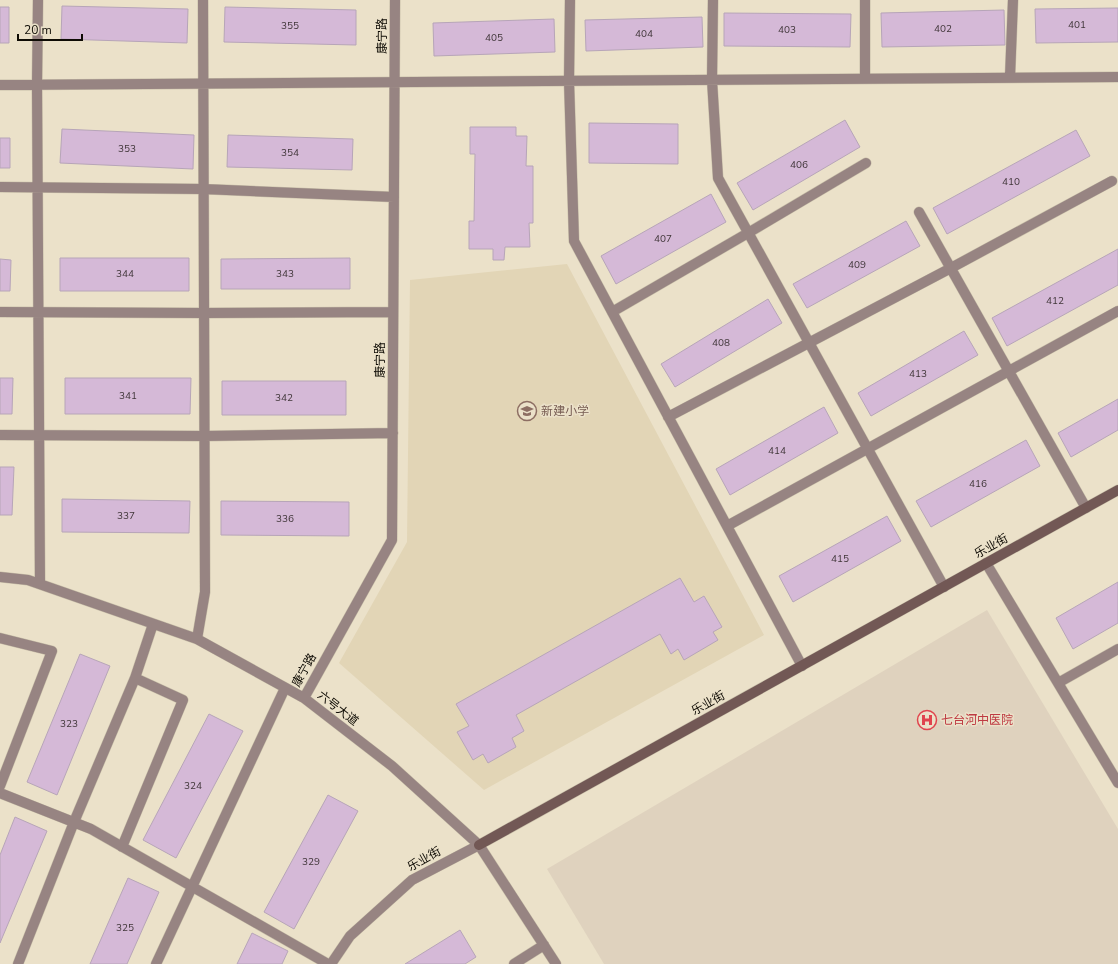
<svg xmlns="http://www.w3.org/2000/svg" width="1118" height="964" font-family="'Nunito Sans','Noto Sans SC',sans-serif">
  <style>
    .built { fill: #e2d5b6 }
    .medical { fill: #dfd2be }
    .building { fill: #d5b9d7; stroke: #b7a5b8 }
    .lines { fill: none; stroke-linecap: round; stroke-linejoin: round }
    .street-casing { stroke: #c8bfa9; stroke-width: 11 }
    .secondary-casing { stroke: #c8bfa9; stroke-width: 11 }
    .street { stroke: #978482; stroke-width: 10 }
    .secondary { stroke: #725855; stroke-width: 10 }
    .labels { text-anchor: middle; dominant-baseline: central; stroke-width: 3; stroke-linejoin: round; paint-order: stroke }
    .number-label { font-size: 10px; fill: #403639 }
    .street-label { font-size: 12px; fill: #0e0b04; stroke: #ebe1c9 }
    .education-label { font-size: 12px; fill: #785e54; stroke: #ebe1c9; text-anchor: start }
    .health-label { font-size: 12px; fill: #be3a42; stroke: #ebe1c9; text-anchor: start }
  </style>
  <rect width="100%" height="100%" fill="#ebe1c9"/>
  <path class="built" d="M 567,264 L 764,635 L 484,790 L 339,663 L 407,542 L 410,280 Z"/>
  <path class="medical" d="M 987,610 L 1118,829 L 1118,964 L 604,964 L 547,869 Z"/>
  <path class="building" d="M 62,6 L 188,9 L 187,43 L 61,39 Z
    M 0,7 L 9,7 L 9,43 L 0,43 Z
    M 225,7 L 356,10 L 356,45 L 224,42 Z
    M 1118,8 L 1118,42 L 1036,43 L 1035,9 Z
    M 1004,10 L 1005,45 L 882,47 L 881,13 Z
    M 724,13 L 851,14 L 850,47 L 724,46 Z
    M 702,17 L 703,47 L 586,51 L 585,20 Z
    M 554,19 L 555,52 L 434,56 L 433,23 Z
    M 845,120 L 860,147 L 753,210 L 737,183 Z
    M 589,123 L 678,124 L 678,164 L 589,163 Z
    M 470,127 L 516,127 L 516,136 L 527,136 L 526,166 L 533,166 L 533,223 L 529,223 L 530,247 L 505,247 L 504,260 L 493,260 L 493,249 L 469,249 L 469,221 L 474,221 L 475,154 L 470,154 Z
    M 62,129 L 194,135 L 193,169 L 60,163 Z
    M 1076,130 L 1090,156 L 947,234 L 933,208 Z
    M 228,135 L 353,139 L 352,170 L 227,167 Z
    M 0,138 L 10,138 L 10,168 L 0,168 Z
    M 711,194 L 726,222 L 616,284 L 601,256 Z
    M 906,221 L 920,246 L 807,308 L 793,284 Z
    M 1118,249 L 1118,285 L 1007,346 L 992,318 Z
    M 60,258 L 189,258 L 189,291 L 60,291 Z
    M 350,258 L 350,289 L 221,289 L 221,259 Z
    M 0,259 L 11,260 L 10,291 L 0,291 Z
    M 768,299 L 782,323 L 675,387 L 661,364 Z
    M 964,331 L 978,355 L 871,416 L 858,393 Z
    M 0,378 L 13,378 L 12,414 L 0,414 Z
    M 65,378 L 191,378 L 190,414 L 65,414 Z
    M 222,381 L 346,381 L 346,415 L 222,415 Z
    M 1118,399 L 1118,430 L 1071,457 L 1058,433 Z
    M 824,407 L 838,433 L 730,495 L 716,469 Z
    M 1026,440 L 1040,466 L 931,527 L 916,501 Z
    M 0,467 L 14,467 L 12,515 L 0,515 Z
    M 62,499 L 190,501 L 189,533 L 62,532 Z
    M 221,501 L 349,502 L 349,536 L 221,535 Z
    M 887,516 L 901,541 L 793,602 L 779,576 Z
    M 680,578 L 694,602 L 704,596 L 722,627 L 713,632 L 718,640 L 684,660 L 678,649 L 671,654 L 660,634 L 516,715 L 524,731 L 512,738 L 516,747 L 488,763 L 483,754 L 473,760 L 457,732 L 469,726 L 456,704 Z
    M 1118,582 L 1118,623 L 1073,649 L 1056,618 Z
    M 80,654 L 110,666 L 57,795 L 27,782 Z
    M 209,714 L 243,731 L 176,858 L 143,840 Z
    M 328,795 L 358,811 L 294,929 L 264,912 Z
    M 15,817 L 47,831 L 0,943 L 0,855 Z
    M 128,878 L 159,892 L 127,964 L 90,964 Z
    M 460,930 L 476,957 L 465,964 L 405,964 Z
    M 252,933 L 288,951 L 282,964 L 237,964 Z"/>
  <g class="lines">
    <defs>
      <path id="street" d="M 38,0 L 37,85 L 40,584
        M 570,0 L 569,81 L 574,241 L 802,666
        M 713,0 L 712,80 L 718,178 L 944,587
        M 1010,77 L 1013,0
        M 865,78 L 865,0
        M 0,85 L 1118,77
        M 0,187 L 203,189 L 394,197
        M 919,212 L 1086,508
        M 0,312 L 204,313 L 393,312
        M 612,312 L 748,233 L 866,163
        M 668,417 L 951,268 L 1112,181
        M 0,435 L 204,436 L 393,433
        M 727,526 L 1118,311
        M 986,563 L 1118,783
        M 0,577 L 28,580 L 197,639 L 304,698 L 392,766 L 479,845 L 556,964
        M 0,638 L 52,651 L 0,786
        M 197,639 L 205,592 L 203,0
        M 1058,683 L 1118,649
        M 304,698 L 392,540 L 395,0
        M 0,793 L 91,829 L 328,964
        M 122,847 L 183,700 L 135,678 L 153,624
        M 18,964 L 74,822 L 135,678
        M 156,964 L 285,688
        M 331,964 L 350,936 L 412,880 L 479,845
        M 514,964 L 544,945"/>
      <path id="secondary" d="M 479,845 L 1118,490"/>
    </defs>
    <use href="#street" class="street-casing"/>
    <use href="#secondary" class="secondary-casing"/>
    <use href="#street" class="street"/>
    <use href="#secondary" class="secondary"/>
  </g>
  <defs>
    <symbol id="school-ring" viewBox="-11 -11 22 22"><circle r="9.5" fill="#ebe1c9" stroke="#8d6e63" stroke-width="1.5"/><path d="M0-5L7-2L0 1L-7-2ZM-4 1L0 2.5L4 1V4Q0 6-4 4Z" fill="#8d6e63"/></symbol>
    <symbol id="hospital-ring" viewBox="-11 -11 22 22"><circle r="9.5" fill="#ebe1c9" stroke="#e0444e" stroke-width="1.5"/><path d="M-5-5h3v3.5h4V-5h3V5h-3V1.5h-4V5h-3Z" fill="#e0444e"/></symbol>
  </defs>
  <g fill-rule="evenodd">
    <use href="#school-ring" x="516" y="400" width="22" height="22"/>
    <use href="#hospital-ring" x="916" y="709" width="22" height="22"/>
  </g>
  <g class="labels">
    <g class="number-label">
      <text x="1077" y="25">401</text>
      <text x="290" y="26">355</text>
      <text x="943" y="29">402</text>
      <text x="787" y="30">403</text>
      <text x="644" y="34">404</text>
      <text x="494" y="38">405</text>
      <text x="127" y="149">353</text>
      <text x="290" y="153">354</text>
      <text x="799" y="165">406</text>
      <text x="1011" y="182">410</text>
      <text x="663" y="239">407</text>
      <text x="857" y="265">409</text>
      <text x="125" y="274">344</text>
      <text x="285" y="274">343</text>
      <text x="1055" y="301">412</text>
      <text x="721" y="343">408</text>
      <text x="918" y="374">413</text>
      <text x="128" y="396">341</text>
      <text x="284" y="398">342</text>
      <text x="777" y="451">414</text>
      <text x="978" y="484">416</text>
      <text x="126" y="516">337</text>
      <text x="285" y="519">336</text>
      <text x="840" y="559">415</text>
      <text x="69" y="724">323</text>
      <text x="193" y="786">324</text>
      <text x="311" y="862">329</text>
      <text x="125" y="928">325</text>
    </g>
    <g class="street-label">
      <text transform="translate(382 36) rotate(-90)">康宁路</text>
      <text transform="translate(380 360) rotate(-90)">康宁路</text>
      <text transform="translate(991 546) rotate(-29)">乐业街</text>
      <text transform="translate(304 670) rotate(-61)">康宁路</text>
      <text transform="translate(708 703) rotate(-29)">乐业街</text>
      <text transform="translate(338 708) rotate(38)">六号大道</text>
      <text transform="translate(424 859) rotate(-29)">乐业街</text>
    </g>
    <g class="education-label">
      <text x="541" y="411">新建小学</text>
    </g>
    <g class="health-label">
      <text x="941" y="720">七台河中医院</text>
    </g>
  </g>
  <path d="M18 34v6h64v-6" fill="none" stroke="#0e0b04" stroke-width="2"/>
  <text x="24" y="34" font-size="12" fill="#0e0b04" stroke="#ebe1c9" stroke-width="3" paint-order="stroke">20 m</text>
</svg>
